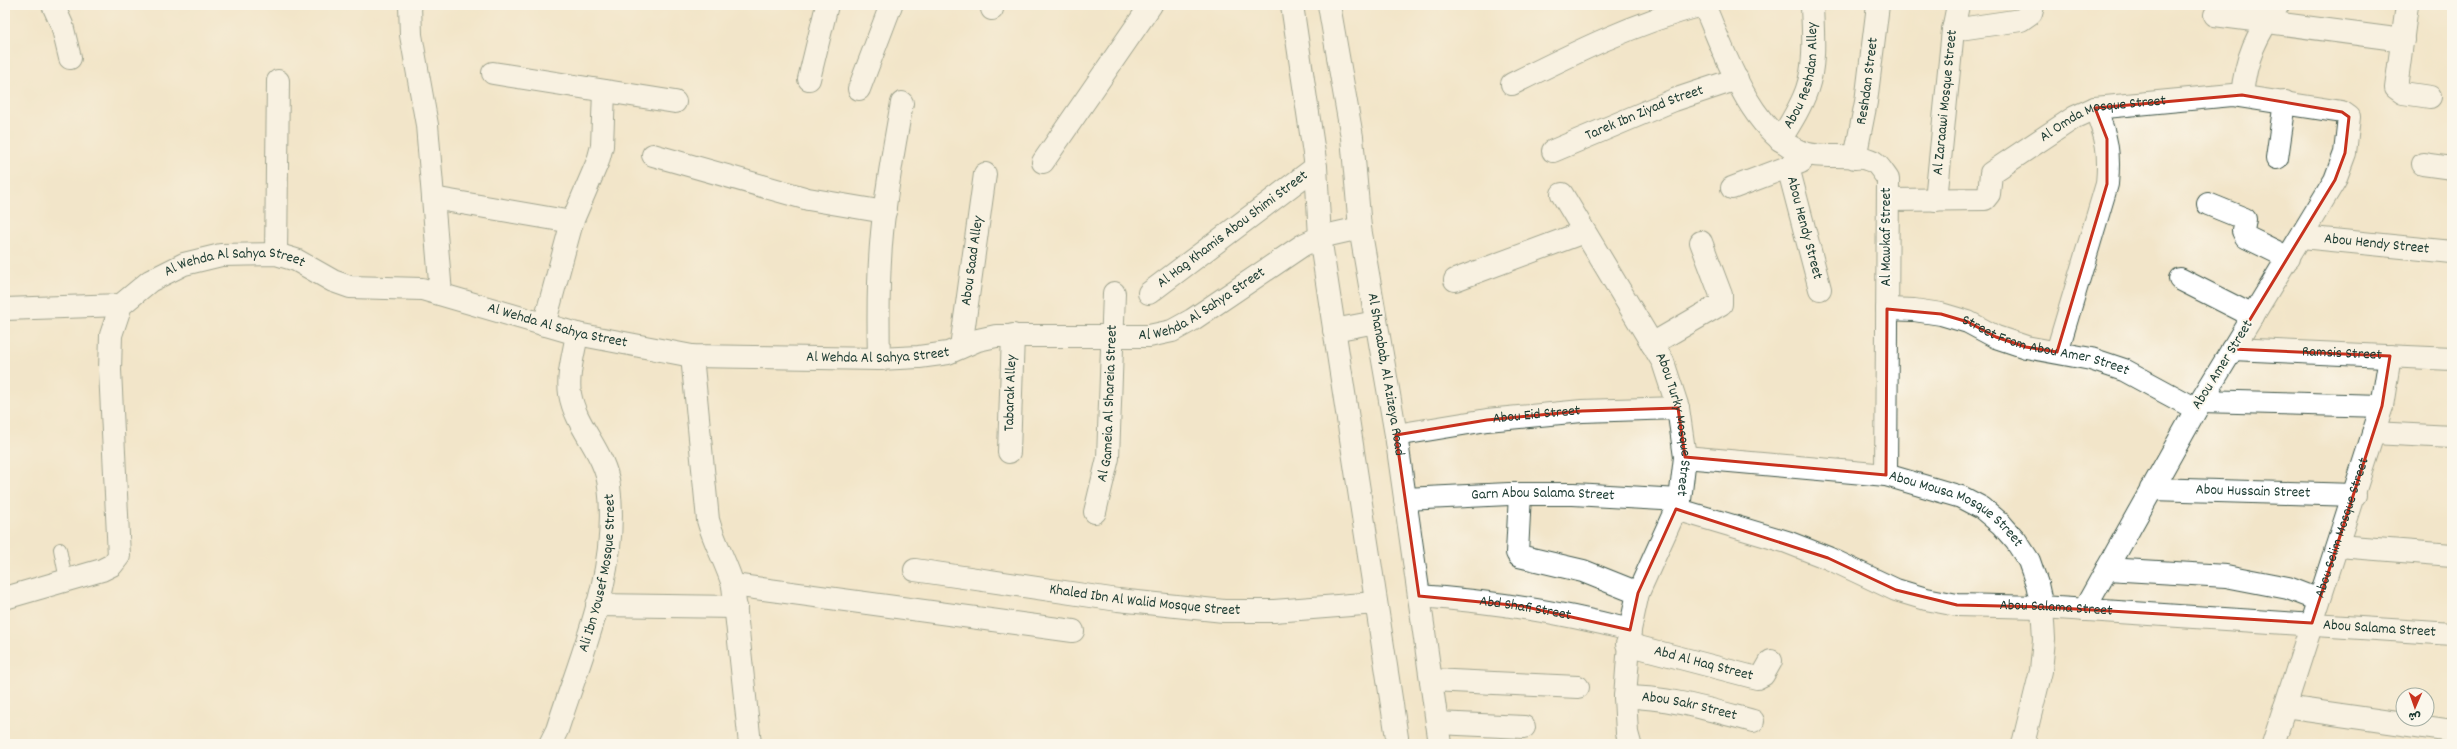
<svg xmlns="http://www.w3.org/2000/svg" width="2457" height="749" font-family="Dekko,'Playpen Sans Arabic',sans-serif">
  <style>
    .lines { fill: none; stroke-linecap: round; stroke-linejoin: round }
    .service-casing { stroke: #3f564a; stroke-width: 14 }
    .minor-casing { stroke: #3f564a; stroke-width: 24 }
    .tertiary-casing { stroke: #3f564a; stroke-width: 24 }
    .service { stroke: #fff; stroke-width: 12 }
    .minor { stroke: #fff; stroke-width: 22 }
    .tertiary { stroke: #fff; stroke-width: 22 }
    .marked { fill: none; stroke: #c8321e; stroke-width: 3; stroke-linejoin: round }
    .labels { text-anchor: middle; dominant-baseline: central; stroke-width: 4; stroke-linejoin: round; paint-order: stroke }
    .street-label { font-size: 15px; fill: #1f3d34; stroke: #fbf7ec }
  </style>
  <rect width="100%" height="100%" fill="#fbf7ec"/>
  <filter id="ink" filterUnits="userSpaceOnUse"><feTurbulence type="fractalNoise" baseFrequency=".025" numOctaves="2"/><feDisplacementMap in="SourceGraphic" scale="8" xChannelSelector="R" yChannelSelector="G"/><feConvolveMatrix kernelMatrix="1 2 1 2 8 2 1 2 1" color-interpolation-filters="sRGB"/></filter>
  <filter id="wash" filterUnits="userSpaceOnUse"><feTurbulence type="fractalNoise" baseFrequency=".012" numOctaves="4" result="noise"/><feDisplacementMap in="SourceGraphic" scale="16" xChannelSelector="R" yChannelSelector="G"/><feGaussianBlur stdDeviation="0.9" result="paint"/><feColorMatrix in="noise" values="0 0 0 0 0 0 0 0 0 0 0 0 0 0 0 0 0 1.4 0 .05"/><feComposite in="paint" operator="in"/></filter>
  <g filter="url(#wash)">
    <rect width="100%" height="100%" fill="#f2e5c9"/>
  </g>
  <g filter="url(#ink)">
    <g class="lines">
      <defs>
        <path id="service" d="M 60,549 L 66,580"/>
        <g id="minor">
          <path d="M 53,5 L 62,25 L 70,58"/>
          <path d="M 410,5 L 411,35 L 427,125 L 441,294"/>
          <path d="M 1704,5 C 1724,51 1749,128 1797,150 C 1821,162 1851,150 1874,162 C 1879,165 1884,174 1888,179 L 1886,475"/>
          <path d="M 2407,5 L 2396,88 L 2403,93 L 2430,97"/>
          <path d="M 992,9 L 993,5"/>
          <path d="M 2215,15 L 2403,40"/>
          <path d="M 1953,30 L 2021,20 L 2031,13 L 2033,5"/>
          <path d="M 493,73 L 675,102"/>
          <path d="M 809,79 L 827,5"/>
          <path d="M 1512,84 C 1574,53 1634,23 1702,5"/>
          <path d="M 859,89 L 891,5"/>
          <path d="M 2242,95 C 2246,57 2256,36 2278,5"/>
          <path id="s1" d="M 1780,140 C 1790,124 1801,107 1807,89 C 1816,63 1813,33 1812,6"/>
          <path id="s2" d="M 1553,151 L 1674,100 L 1737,79"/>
          <path d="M 653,155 L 808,199 L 885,212"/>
          <path id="s3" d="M 1855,158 L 1866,102 L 1878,5"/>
          <path d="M 2277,158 L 2285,102"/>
          <path d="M 1043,162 L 1151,5"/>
          <path d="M 2423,164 L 2452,168"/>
          <path id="s4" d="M 1788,167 L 1820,289"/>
          <path d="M 1732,188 L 1801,162"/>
          <path id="s5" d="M 1562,194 L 1663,362 L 1678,408 L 1685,457 L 1680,500 L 1638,593 L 1630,630 L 1625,697 L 1627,733 L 1630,744"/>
          <path d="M 433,198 L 572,222"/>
          <path id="s6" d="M 1888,200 L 1985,199 L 1989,194 L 1991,173 L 2075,117 L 2095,108 L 2232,95 L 2342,112 L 2349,117 L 2345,153 L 2335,180 L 2201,401 L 2084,610"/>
          <path id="s7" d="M 1936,200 L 1953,30 L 1958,5"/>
          <path d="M 2208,204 L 2245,219 L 2243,231 L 2246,237 L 2289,258"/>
          <path id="s8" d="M 2302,237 L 2452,252"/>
          <path d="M 276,254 L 278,81"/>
          <path d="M 2180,279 L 2253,316"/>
          <path d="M 1455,280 L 1584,232"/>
          <path id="s9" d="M 1149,293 L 1316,167"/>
          <path d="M 5,309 L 121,305"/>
          <path id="s10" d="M 1887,309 L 1914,310 L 1941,314 L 1968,322 L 1996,337 L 2026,347 L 2091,359 L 2124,370 L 2196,409"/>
          <path d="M 544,325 L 572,222 L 598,161 L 602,146 L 604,91"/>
          <path d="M 1652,344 L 1721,304 L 1721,295 L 1701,242"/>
          <path id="s11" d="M 961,347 L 985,174"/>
          <path id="s12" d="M 2232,349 L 2452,359"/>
          <path d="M 2057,352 L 2107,184 C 2110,152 2107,138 2095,108"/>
          <path d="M 692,356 L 708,520 C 714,542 726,562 733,585 L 750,744"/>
          <path d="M 879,359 C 878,317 878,275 882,233 C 886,189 894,146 902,103"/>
          <path d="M 2201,401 L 2382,406"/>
          <path d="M 2373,433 L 2452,437"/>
          <path id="s13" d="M 1396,435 L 1487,420 L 1582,411 L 1678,408"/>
          <path id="s14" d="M 1009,452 L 1013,335"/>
          <path id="s15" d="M 1685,457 L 1886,475 L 1961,497 L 1982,508 L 2001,524 L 2016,541 L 2029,561 L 2037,584 L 2042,607 L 2044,639 L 2041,671 L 2023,744"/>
          <path id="s16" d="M 2151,489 L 2355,495"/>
          <path d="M 1520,494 L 1517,553 L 1519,556 L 1583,571 L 1638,593"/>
          <path id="s17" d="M 1405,499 L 1509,494 L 1573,494 L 1680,500"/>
          <path id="s18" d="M 1676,509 L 1787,542 L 1828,558 L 1896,590 L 1926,599 L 1957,605 L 2042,607 L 2452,634"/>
          <path id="s19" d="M 1095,512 L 1108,458 L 1114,293"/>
          <path d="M 2338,546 L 2452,555"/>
          <path d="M 2107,569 L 2226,576 L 2288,588 L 2319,600"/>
          <path id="s20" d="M 915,570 L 1118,600 L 1224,611 L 1274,611 L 1376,603"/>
          <path d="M 733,585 L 1073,631"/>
          <path id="s21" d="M 1419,596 C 1491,601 1560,612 1630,630"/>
          <path id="s22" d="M 5,598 L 102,570 L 112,565 L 119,556 L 110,370 L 111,335 L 121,305 L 150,281 L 184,264 L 221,255 L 276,254 L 296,260 L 333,281 L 350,287 L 422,289 L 577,334 L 692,356 L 879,359 L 919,357 L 948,353 L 978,340 L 996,336 L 1149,336 L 1172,331 L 1192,320 L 1303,245 L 1320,237 L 1360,228"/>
          <path d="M 597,605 L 736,607"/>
          <path id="s23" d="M 1627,644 L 1757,678 L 1763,675 L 1771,661"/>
          <path d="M 1431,680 L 1578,687"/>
          <path id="s24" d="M 1625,697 C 1669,697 1711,710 1753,721"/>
          <path d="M 2285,707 L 2452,731"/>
          <path d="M 1437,723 L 1524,727"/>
          <path id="s25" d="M 550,744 L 557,730 C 582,652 620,569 609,486 C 605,452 576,428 570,394 C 567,375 574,353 577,334"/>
          <path id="s26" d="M 2273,744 L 2382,406 L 2390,356"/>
        </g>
        <g id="tertiary">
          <path d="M 1292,5 L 1316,167 L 1320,237 L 1398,744"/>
          <path id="s27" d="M 1329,5 L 1352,137 L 1360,228 L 1396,435 L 1440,744"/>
          <path d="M 1334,330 L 1376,322"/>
        </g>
      </defs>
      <use href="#service" class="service-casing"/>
      <use href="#minor" class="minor-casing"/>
      <use href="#tertiary" class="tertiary-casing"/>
      <use href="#service" class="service"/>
      <use href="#minor" class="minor"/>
      <use href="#tertiary" class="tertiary"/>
    </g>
  </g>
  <path d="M0 0H2457V749H0ZM 2242,95 L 2342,112 L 2349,117 L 2345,153 L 2335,180 L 2232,349 L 2390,356 L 2382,406 L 2312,623 L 2042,607 L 1957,605 L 1896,590 L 1828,558 L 1676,509 L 1638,593 L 1630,630 L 1522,606 L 1419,596 L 1396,435 L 1487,420 L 1582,411 L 1678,408 L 1685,457 L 1886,475 L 1887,309 L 1941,314 L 1968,322 L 1996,337 L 2026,347 L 2057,352 L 2107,184 L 2107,139 L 2095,108 Z" fill="#f2e5c9" fill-opacity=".55" fill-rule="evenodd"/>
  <path class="marked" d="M 2242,95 L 2342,112 L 2349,117 L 2345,153 L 2335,180 L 2232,349 L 2390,356 L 2382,406 L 2312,623 L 2042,607 L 1957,605 L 1896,590 L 1828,558 L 1676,509 L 1638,593 L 1630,630 L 1522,606 L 1419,596 L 1396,435 L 1487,420 L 1582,411 L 1678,408 L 1685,457 L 1886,475 L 1887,309 L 1941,314 L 1968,322 L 1996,337 L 2026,347 L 2057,352 L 2107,184 L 2107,139 L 2095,108 Z"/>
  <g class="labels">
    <g class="street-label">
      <text stroke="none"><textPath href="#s1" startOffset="70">Abou Reshdan Alley</textPath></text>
      <text stroke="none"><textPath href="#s3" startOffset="78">Reshdan Street</textPath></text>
      <text stroke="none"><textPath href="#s7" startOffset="98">Al Zaraawi Mosque Street</textPath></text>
      <text stroke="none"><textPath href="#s2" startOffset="99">Tarek Ibn Ziyad Street</textPath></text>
      <text stroke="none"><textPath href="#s6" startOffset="252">Al Omda Mosque Street</textPath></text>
      <text stroke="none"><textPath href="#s4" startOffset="63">Abou Hendy Street</textPath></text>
      <text stroke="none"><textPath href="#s9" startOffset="105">Al Hag Khamis Abou Shimi Street</textPath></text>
      <text transform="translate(1887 237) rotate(-90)">Al Mawkaf Street</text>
      <text stroke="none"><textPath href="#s8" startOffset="75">Abou Hendy Street</textPath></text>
      <text stroke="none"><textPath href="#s11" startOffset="87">Abou Saad Alley</textPath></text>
      <text stroke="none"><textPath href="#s22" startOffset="503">Al Wehda Al Sahya Street</textPath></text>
      <text stroke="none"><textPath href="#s22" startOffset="1499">Al Wehda Al Sahya Street</textPath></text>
      <text stroke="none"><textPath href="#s22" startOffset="839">Al Wehda Al Sahya Street</textPath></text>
      <text stroke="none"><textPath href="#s10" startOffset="164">Street From Abou Amer Street</textPath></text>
      <text stroke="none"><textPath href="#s22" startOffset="1163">Al Wehda Al Sahya Street</textPath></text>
      <text stroke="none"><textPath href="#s12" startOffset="110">Ramsis Street</textPath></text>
      <text transform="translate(2223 365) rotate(-58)">Abou Amer Street</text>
      <text stroke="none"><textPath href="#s27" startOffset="374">Al Shanabab, Al Azizeya Road</textPath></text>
      <text stroke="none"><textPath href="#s14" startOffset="59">Tabarak Alley</textPath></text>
      <text stroke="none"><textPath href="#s19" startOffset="110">Al Gameia Al Shareia Street</textPath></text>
      <text stroke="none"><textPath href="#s13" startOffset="142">Abou Eid Street</textPath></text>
      <text stroke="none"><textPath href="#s5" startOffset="260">Abou Turky Mosque Street</textPath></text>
      <text stroke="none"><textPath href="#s16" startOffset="102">Abou Hussain Street</textPath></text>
      <text stroke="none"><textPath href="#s17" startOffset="138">Garn Abou Salama Street</textPath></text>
      <text stroke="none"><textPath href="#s15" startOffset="281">Abou Mousa Mosque Street</textPath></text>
      <text stroke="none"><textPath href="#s26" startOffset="227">Abou Selim Mosque Street</textPath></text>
      <text stroke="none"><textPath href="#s25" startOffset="179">Ali Ibn Yousef Mosque Street</textPath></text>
      <text stroke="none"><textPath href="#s20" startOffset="232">Khaled Ibn Al Walid Mosque Street</textPath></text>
      <text stroke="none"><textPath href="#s21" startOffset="107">Abd Shafi Street</textPath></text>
      <text stroke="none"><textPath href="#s18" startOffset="397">Abou Salama Street</textPath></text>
      <text stroke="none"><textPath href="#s18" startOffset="721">Abou Salama Street</textPath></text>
      <text stroke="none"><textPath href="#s23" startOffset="79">Abd Al Haq Street</textPath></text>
      <text stroke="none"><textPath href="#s24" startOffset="65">Abou Sakr Street</textPath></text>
    </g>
  </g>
  <rect width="2457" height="749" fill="none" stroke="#fbf7ec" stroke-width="20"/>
  <g transform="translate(2415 707) rotate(182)"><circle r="19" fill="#fbf7ec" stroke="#a3ada2"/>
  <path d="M0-3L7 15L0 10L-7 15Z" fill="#c8321e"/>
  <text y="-6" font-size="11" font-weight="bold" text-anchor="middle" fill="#1f3d34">ش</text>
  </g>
</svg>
